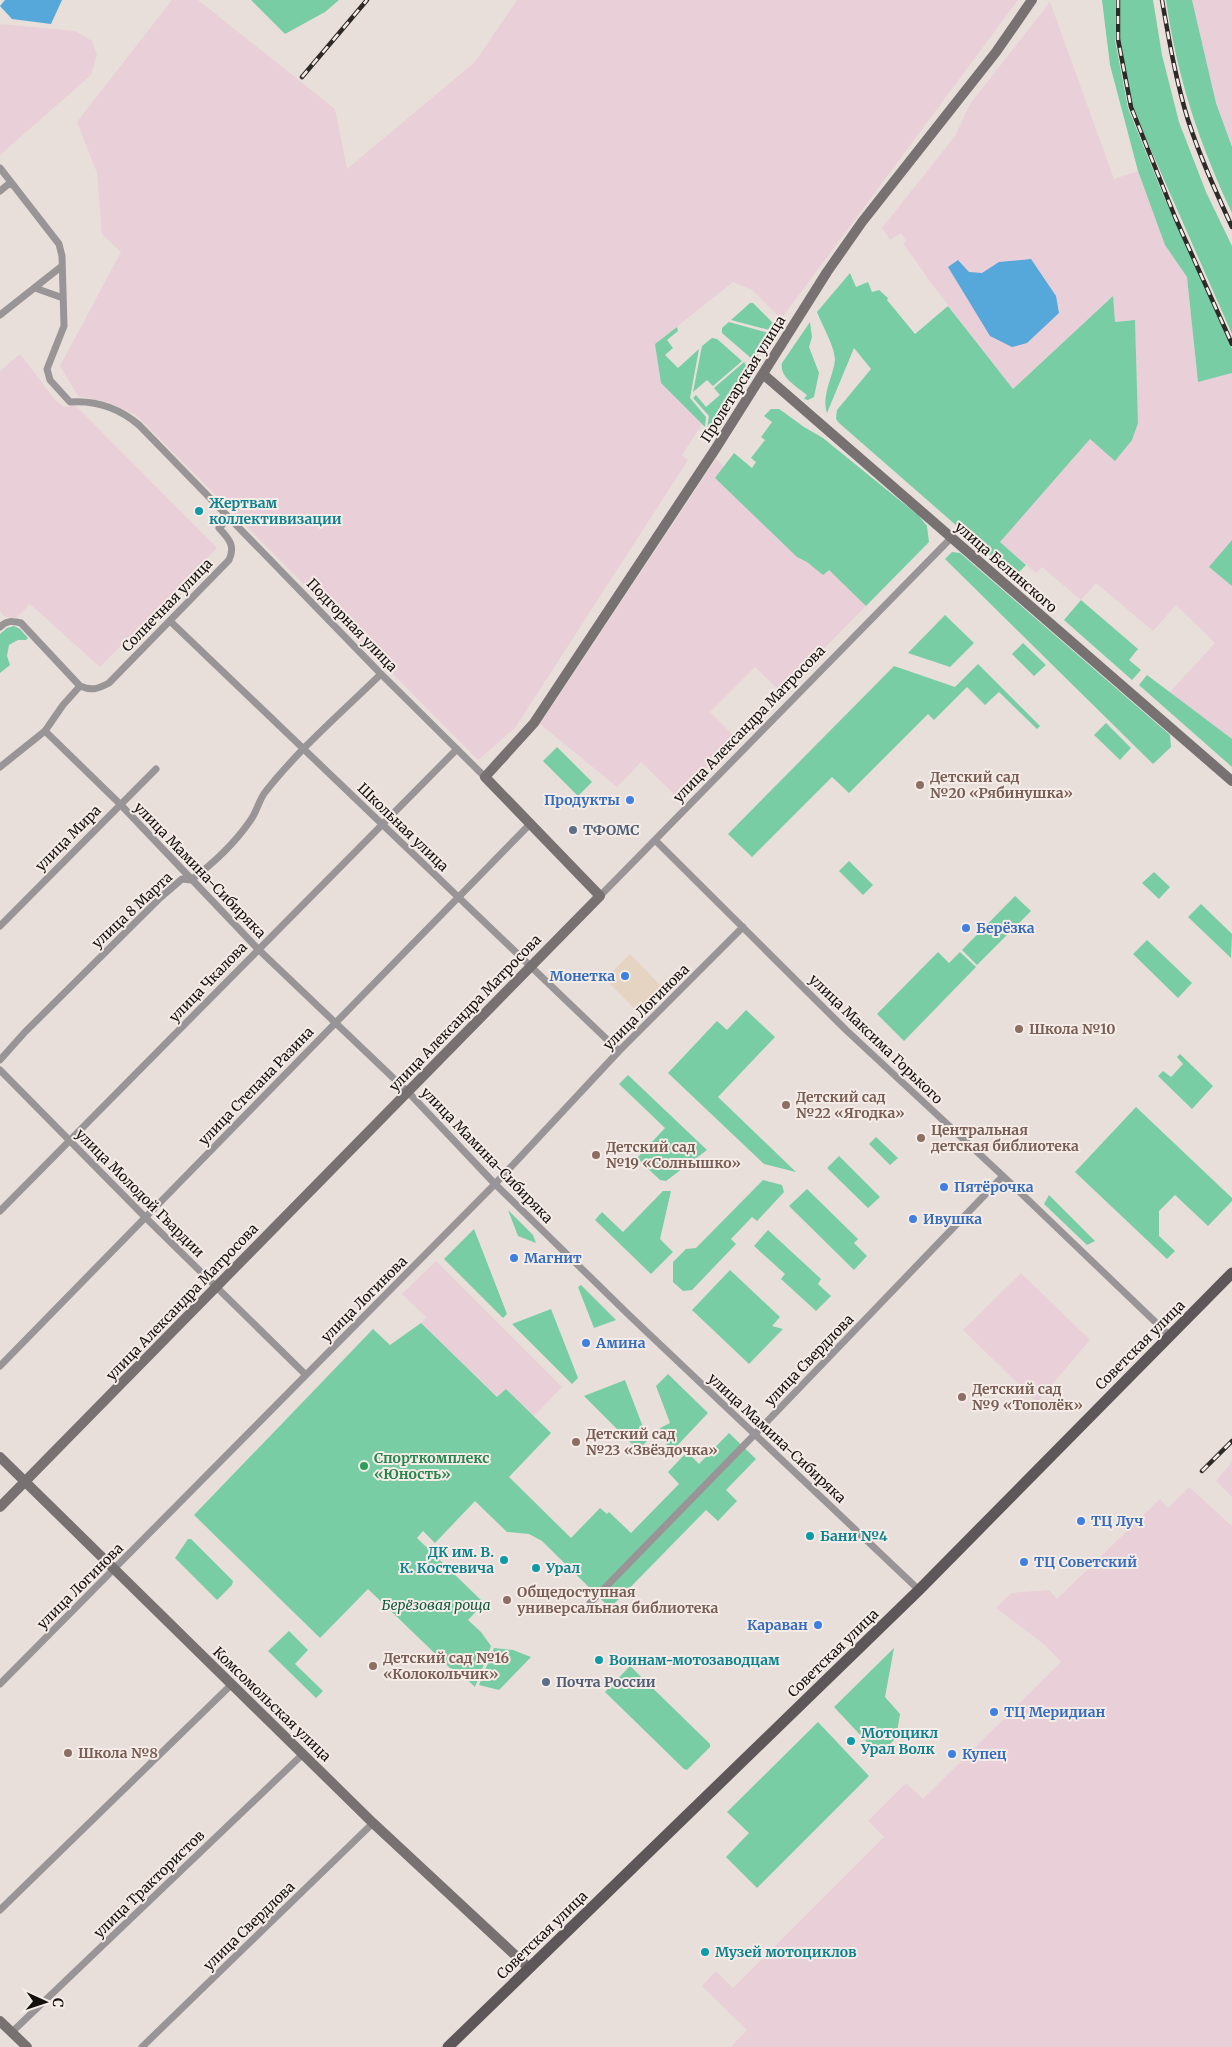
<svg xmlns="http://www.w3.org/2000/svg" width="1232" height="2047" font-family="Merriweather,serif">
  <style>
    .commercial { fill: #e6d4c3 }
    .industrial { fill: #e9cfd7 }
    .green { fill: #78cda5 }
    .water { fill: #56a7da }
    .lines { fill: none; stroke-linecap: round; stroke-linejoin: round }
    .street { stroke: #999596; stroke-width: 7 }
    .secondary { stroke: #777172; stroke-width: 10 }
    .primary { stroke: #5e5759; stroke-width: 11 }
    .rail-casing { stroke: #2d2a27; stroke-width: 4.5 }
    .rail { stroke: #f5ece8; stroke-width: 2.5; stroke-dasharray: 8; stroke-linecap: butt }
    .culture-dot { fill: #0f9aa8; stroke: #f5ece8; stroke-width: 2 }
    .education-dot { fill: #8d6e63; stroke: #f5ece8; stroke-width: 2 }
    .shop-dot { fill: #3f7fe0; stroke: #f5ece8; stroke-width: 2 }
    .service-dot { fill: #5c6f8a; stroke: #f5ece8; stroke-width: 2 }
    .leisure-dot { fill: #2e9e5b; stroke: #f5ece8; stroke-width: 2 }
    .labels { text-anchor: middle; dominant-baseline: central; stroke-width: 4; stroke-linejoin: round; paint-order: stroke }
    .street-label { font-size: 14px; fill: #13100e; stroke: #f5ece8 }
    .culture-label { font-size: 14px; font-weight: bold; fill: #0d838f; stroke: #f5ece8; text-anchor: start }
    .education-label { font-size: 14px; font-weight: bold; fill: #785e54; stroke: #f5ece8; text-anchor: start }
    .shop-label { font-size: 14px; font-weight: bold; fill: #366cbe; stroke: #f5ece8; text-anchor: start }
    .service-label { font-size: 14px; font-weight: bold; fill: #4e5e75; stroke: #f5ece8; text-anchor: start }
    .leisure-label { font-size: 14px; font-weight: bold; fill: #27864d; stroke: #f5ece8; text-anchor: start }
    .park-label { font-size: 14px; font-style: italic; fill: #0e593d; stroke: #f5ece8 }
  </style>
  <rect width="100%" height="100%" fill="#e8dfdb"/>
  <path class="commercial" d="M 630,954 L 665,990 L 640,1014 L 605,979 Z"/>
  <path class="industrial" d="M 172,0 L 198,0 L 335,109 L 347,169 L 475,62 L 517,0 L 1018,0 L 781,319 L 752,290 L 733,282 L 655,344 L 702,424 L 682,455 L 688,460 L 515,728 L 478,760 L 136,415 L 108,402 L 78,396 L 60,366 L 121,252 L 102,234 L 97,173 L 77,122 Z
    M 1192,0 L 1232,0 L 1232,147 L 1216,103 Z
    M 1050,2 L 1114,179 L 1138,171 L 1165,245 L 1187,277 L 1198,381 L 1232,373 L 1232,540 L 1210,567 L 1232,586 L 1232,739 L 1169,693 L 1215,643 L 1176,605 L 1153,631 L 1096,583 L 1081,600 L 1042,567 L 1036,573 L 1000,542 L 1090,439 L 1138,423 L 1135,320 L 1115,322 L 1113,296 L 1013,389 L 931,283 L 903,243 L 906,241 L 901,233 L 890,240 L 882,228 L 955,136 L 970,104 Z
    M 0,24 L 75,31 L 92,41 L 97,55 L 91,75 L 0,155 Z
    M 20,354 L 56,401 L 64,407 L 75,405 L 217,548 L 100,667 L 30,604 L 16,618 L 5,617 L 0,611 L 0,371 Z
    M 716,459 L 866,606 L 781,692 L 755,667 L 710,712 L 736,738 L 677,797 L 641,762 L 617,787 L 540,724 Z
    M 436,1261 L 562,1387 L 534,1416 L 506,1389 L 498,1397 L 421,1323 L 426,1317 L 402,1294 Z
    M 1021,1273 L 1090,1340 L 1037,1402 L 963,1330 Z
    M 1232,1462 L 1232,1497 L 1216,1481 Z
    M 1189,1487 L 1232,1526 L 1232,2047 L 731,2047 L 747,2030 L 702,1986 L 716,1971 L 733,1988 L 884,1837 L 868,1821 L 906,1783 L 923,1799 L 1061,1662 L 1045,1645 L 996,1608 L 1011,1593 L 1049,1590 L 1057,1599 L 1160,1499 L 1168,1508 Z"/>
  <path class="green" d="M 251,0 L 339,0 L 325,12 L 285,34 Z
    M 1102,0 L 1115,0 L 1115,40 L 1128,108 L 1164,197 L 1232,349 L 1232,373 L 1198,382 L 1187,277 L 1165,245 L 1138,171 L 1110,65 Z
    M 1120,0 L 1153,0 L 1162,55 L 1179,122 L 1206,192 L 1232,246 L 1232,334 L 1132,107 L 1120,39 Z
    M 1166,0 L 1192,0 L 1216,103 L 1232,147 L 1232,213 C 1199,143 1177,77 1166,0 Z
    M 850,273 L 856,287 L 868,282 L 872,292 L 879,290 L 888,298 L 887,300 L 915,334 L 948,306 L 1013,389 L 1113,296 L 1115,322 L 1135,320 L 1138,423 L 1132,440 L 1115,461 L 1090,439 L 1000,542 L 1026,565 L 1017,574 L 1013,575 L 839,423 L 836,419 L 837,410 L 871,369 L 854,348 L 827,413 C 821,396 833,377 835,360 C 835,347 822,325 817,312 Z
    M 750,303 L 753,303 L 774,324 L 773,331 L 731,320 Z
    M 729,322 L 772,334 L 756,358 L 752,359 L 722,333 L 722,328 Z
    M 810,322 L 812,337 L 809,347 L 819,373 L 814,397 L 808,400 L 804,399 L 807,395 C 797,387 779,377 782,363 Z
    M 677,327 L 678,331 L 667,340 L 673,348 L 665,355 L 678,368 L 699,349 L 690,398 L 706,417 L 705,427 L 661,383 L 655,344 Z
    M 712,338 L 717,339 L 742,361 L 713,386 L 707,380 L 693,392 L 702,346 Z
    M 744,362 L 747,367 L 748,372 L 713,428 L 707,429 L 709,416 L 693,398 L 696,395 L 706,407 L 720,395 L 714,388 Z
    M 771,409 L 779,409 L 782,411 L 804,427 L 823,438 L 919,516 L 927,526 L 929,542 L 866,606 L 829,570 L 823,575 L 807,562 L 797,557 L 715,478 L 734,453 L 752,468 L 756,462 L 751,458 L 765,440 L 761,437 L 772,422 L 764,416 Z
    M 1232,540 L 1232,586 L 1209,567 Z
    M 952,552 L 960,553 L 1170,735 L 1171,747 L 1153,764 L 945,559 Z
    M 1081,600 L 1138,649 L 1129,660 L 1141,670 L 1132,680 L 1064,620 Z
    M 945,615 L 974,643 L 950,667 L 908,653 Z
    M 14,626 L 20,629 L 28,638 L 26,640 L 18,640 L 9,645 L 7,656 L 10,665 L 0,673 L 0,634 L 7,628 Z
    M 1023,643 L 1046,665 L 1034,676 L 1012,654 Z
    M 978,664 L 1040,726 L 1037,729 L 999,692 L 985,705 L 967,687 L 934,720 L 928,714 L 849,793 L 832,777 L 752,857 L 728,834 L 894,666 L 955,687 Z
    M 1147,675 L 1232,739 L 1232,767 L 1139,685 Z
    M 1106,723 L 1131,748 L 1120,760 L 1094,735 Z
    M 557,747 L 592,782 L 578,796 L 543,761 Z
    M 849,861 L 873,885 L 863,895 L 839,871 Z
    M 1154,872 L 1170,887 L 1159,899 L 1142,883 Z
    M 1015,896 L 1031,911 L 977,965 L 962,950 Z
    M 1201,904 L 1232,934 L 1231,958 L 1188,917 Z
    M 1147,940 L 1192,983 L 1178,998 L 1133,954 Z
    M 938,952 L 949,963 L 960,952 L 976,967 L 904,1041 L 877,1014 Z
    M 746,1010 L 775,1037 L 718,1097 L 796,1172 L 764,1164 L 668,1073 L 717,1021 L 727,1030 Z
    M 1180,1054 L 1213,1086 L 1192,1109 L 1158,1076 L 1163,1071 L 1171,1077 L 1183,1064 L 1177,1057 Z
    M 628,1075 L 707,1150 L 666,1181 L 660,1180 L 637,1158 L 665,1128 L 619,1084 Z
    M 1136,1107 L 1232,1198 L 1232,1201 L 1208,1226 L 1175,1195 L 1159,1211 L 1159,1236 L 1175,1251 L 1167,1259 L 1075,1172 Z
    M 876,1137 L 898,1158 L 890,1165 L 869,1144 Z
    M 839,1156 L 880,1197 L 868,1208 L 827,1168 Z
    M 763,1180 L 782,1185 L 784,1192 L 757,1221 L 752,1217 L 731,1239 L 736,1244 L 692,1290 L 683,1291 L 673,1282 L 673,1262 L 686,1249 L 696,1248 Z
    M 807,1189 L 858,1239 L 854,1243 L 867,1256 L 854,1270 L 789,1206 Z
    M 663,1191 L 671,1191 L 660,1239 L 673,1252 L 651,1274 L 595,1220 L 602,1212 L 623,1232 Z
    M 1049,1195 L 1095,1241 L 1087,1245 L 1044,1204 Z
    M 508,1210 L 533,1235 L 536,1243 L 518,1236 Z
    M 474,1229 L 507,1314 L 503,1318 L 444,1259 Z
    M 768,1230 L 821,1279 L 818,1284 L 831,1296 L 816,1311 L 781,1279 L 785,1274 L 754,1246 Z
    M 730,1270 L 780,1317 L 772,1326 L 783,1329 L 749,1364 L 692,1310 Z
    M 581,1285 L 616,1320 L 594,1328 L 578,1287 Z
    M 551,1309 L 578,1378 L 572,1384 L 512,1324 Z
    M 421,1323 L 497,1397 L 506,1389 L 551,1433 L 509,1477 L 571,1538 L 600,1508 L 607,1514 L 609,1512 L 631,1533 L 679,1484 L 668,1472 L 687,1452 L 699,1464 L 729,1433 L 756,1459 L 726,1490 L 737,1501 L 718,1521 L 706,1510 L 610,1608 L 542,1541 L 529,1534 L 507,1532 L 475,1501 L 435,1543 L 423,1531 L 417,1538 L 484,1603 L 468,1620 L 481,1632 L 491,1646 L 475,1687 L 458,1671 L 450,1668 L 368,1589 L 320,1638 L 194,1515 L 373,1329 L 390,1345 Z
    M 668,1374 L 708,1413 L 674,1449 L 668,1448 L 660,1428 L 670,1423 L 656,1386 Z
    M 625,1380 L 648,1440 L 638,1450 L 584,1396 Z
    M 188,1539 L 191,1539 L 233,1581 L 232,1585 L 217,1600 L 175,1558 Z
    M 289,1631 L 308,1650 L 295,1664 L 323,1691 L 316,1698 L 268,1651 Z
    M 494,1648 L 513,1650 L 531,1657 L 499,1690 L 479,1685 Z
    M 894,1648 L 885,1697 L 900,1714 L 896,1738 L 879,1755 L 834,1707 Z
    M 630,1666 L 710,1744 L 710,1747 L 687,1770 L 684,1769 L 605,1692 Z
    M 818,1722 L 869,1776 L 757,1888 L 726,1857 L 749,1833 L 727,1812 Z"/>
  <path class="water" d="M 5,0 L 62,0 L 51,24 L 12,19 L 0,6 Z
    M 1031,259 L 1056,296 L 1059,313 L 1027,343 L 1012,347 L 990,336 L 948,267 L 958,260 L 969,272 L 982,273 L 999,262 Z"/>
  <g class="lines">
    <path class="street" d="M 0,168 L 59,244 L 62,256 L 64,326 L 47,369 L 50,380 L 70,402 C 96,400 119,408 139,425 L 381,674 L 485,777
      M 0,191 L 11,182
      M 35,288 L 63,298
      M 0,315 L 62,266
      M 170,621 L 619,1051
      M 0,627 C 7,620 12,621 21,623 L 80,686
      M 45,731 L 120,804 L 258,949 L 408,1092 L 495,1184 L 630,1316 L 919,1590
      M 0,767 L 45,731 L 63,705 L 80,686 C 92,691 98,689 109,683 L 229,560 C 236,545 228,538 219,528 L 229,518
      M 655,840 L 846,1030 L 1003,1176 L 1170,1336
      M 600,896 L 951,538
      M 0,926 L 156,769
      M 0,1060 L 25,1032 L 161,897 L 182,879 L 191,880 C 214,863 234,844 250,821 C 257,812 259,799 266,791 C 300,748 342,712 381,674
      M 0,1070 L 146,1218 L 306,1375
      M 0,1211 L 457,749
      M 0,1366 L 530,824
      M 590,1603 L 755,1434 L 1003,1176
      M 0,1684 L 495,1184 L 619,1051 L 743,927
      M 0,1910 L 232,1684
      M 12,2032 L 303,1754
      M 142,2047 L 373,1823"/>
    <path class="secondary" d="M 763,374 L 1232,781
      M 0,1457 L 373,1823 L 529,1968
      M 0,1507 L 600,896 L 485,777 L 534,723 L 716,448 L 827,272 L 862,222 L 996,52 L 1032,0
      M 0,2021 L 27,2047"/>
    <path class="primary" d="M 448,2047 L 919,1590 L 1232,1273"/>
    <defs>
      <path id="rail" d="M 1118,0 L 1118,39 L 1131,107 L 1175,217 L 1232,344
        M 1162,0 C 1169,40 1176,81 1188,120 C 1200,157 1216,192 1232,227
        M 302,77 L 367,0
        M 1202,1471 L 1232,1441"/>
    </defs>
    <use href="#rail" class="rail-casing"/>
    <use href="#rail" class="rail"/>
  </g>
  <g class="culture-dot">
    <circle cx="199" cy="511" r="5"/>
    <circle cx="810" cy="1536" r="5"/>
    <circle cx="504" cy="1560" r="5"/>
    <circle cx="536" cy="1568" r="5"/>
    <circle cx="599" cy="1660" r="5"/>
    <circle cx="851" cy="1741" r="5"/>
    <circle cx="705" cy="1952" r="5"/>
  </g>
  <g class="education-dot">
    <circle cx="920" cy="785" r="5"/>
    <circle cx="1019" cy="1029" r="5"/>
    <circle cx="786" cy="1105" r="5"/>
    <circle cx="921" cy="1138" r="5"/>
    <circle cx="596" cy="1155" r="5"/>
    <circle cx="962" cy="1397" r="5"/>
    <circle cx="576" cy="1442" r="5"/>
    <circle cx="507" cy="1600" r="5"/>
    <circle cx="373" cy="1666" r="5"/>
    <circle cx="68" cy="1753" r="5"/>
  </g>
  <g class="shop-dot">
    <circle cx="630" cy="800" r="5"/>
    <circle cx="966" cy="928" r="5"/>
    <circle cx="625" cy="976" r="5"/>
    <circle cx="944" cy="1187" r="5"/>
    <circle cx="913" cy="1219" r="5"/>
    <circle cx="514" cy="1258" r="5"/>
    <circle cx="586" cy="1343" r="5"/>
    <circle cx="1081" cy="1521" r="5"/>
    <circle cx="1024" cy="1562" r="5"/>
    <circle cx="818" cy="1625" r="5"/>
    <circle cx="994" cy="1712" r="5"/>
    <circle cx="952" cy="1754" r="5"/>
  </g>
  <g class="service-dot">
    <circle cx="573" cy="830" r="5"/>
    <circle cx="546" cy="1682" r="5"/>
  </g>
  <circle class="leisure-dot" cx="364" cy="1466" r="5"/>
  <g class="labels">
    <g class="street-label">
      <text transform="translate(743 379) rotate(-58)">Пролетарская улица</text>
      <text transform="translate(1006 567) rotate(41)">улица Белинского</text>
      <text transform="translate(167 605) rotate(-46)">Солнечная улица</text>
      <text transform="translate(352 625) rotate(46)">Подгорная улица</text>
      <text transform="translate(749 724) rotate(-46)">улица Александра Матросова</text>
      <text transform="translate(403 827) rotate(44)">Школьная улица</text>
      <text transform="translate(68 838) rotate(-45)">улица Мира</text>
      <text transform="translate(200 870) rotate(46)">улица Мамина-Сибиряка</text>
      <text transform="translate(132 910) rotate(-43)">улица 8 Марта</text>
      <text transform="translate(208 982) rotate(-46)">улица Чкалова</text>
      <text transform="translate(646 1007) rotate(-45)">улица Логинова</text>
      <text transform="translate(465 1013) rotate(-46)">улица Александра Матросова</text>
      <text transform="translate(876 1039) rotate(44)">улица Максима Горького</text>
      <text transform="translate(256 1086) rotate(-46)">улица Степана Разина</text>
      <text transform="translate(487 1155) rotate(46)">улица Мамина-Сибиряка</text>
      <text transform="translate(140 1193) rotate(45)">улица Молодой Гвардии</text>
      <text transform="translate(364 1299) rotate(-45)">улица Логинова</text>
      <text transform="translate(182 1302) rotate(-46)">улица Александра Матросова</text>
      <text transform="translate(1140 1345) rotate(-45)">Советская улица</text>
      <text transform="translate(809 1360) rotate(-46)">улица Свердлова</text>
      <text transform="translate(777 1438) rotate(43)">улица Мамина-Сибиряка</text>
      <text transform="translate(80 1586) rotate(-45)">улица Логинова</text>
      <text transform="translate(833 1653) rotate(-44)">Советская улица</text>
      <text transform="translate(272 1704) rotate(44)">Комсомольская улица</text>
      <text transform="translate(149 1884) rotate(-44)">улица Трактористов</text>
      <text transform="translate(249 1926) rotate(-44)">улица Свердлова</text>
      <text transform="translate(542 1935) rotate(-44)">Советская улица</text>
    </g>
    <g class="culture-label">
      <text x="209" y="503">Жертвам<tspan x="209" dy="16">коллективизации</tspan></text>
      <text x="820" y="1536">Бани №4</text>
      <text x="494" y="1552" text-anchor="end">ДК им. В.<tspan x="494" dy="16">К. Костевича</tspan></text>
      <text x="546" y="1568">Урал</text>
      <text x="609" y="1660">Воинам-мотозаводцам</text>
      <text x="861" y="1733">Мотоцикл<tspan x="861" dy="16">Урал Волк</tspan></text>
      <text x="715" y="1952">Музей мотоциклов</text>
    </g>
    <g class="education-label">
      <text x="930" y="777">Детский сад<tspan x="930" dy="16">№20 «Рябинушка»</tspan></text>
      <text x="1029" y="1029">Школа №10</text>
      <text x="796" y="1097">Детский сад<tspan x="796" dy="16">№22 «Ягодка»</tspan></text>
      <text x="931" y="1130">Центральная<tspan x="931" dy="16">детская библиотека</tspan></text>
      <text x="606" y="1147">Детский сад<tspan x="606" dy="16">№19 «Солнышко»</tspan></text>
      <text x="972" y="1389">Детский сад<tspan x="972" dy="16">№9 «Тополёк»</tspan></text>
      <text x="586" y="1434">Детский сад<tspan x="586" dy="16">№23 «Звёздочка»</tspan></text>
      <text x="517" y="1592">Общедоступная<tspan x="517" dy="16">универсальная библиотека</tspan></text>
      <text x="383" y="1658">Детский сад №16<tspan x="383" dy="16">«Колокольчик»</tspan></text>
      <text x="78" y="1753">Школа №8</text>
    </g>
    <g class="shop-label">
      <text x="620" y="800" text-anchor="end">Продукты</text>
      <text x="976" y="928">Берёзка</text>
      <text x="615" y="976" text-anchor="end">Монетка</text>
      <text x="954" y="1187">Пятёрочка</text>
      <text x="923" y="1219">Ивушка</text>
      <text x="524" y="1258">Магнит</text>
      <text x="596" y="1343">Амина</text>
      <text x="1091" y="1521">ТЦ Луч</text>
      <text x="1034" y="1562">ТЦ Советский</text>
      <text x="808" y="1625" text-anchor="end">Караван</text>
      <text x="1004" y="1712">ТЦ Меридиан</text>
      <text x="962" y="1754">Купец</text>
    </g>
    <g class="service-label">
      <text x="583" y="830">ТФОМС</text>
      <text x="556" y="1682">Почта России</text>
    </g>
    <g class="leisure-label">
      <text x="374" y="1458">Спорткомплекс<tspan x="374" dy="16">«Юность»</tspan></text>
    </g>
    <g class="park-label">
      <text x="436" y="1605">Берёзовая роща</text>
    </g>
  </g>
  <g transform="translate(45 2002) rotate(93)" stroke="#f5ece8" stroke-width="4" paint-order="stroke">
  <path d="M0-4L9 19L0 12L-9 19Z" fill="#13100e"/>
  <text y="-8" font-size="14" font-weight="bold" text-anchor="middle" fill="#13100e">С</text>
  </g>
</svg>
